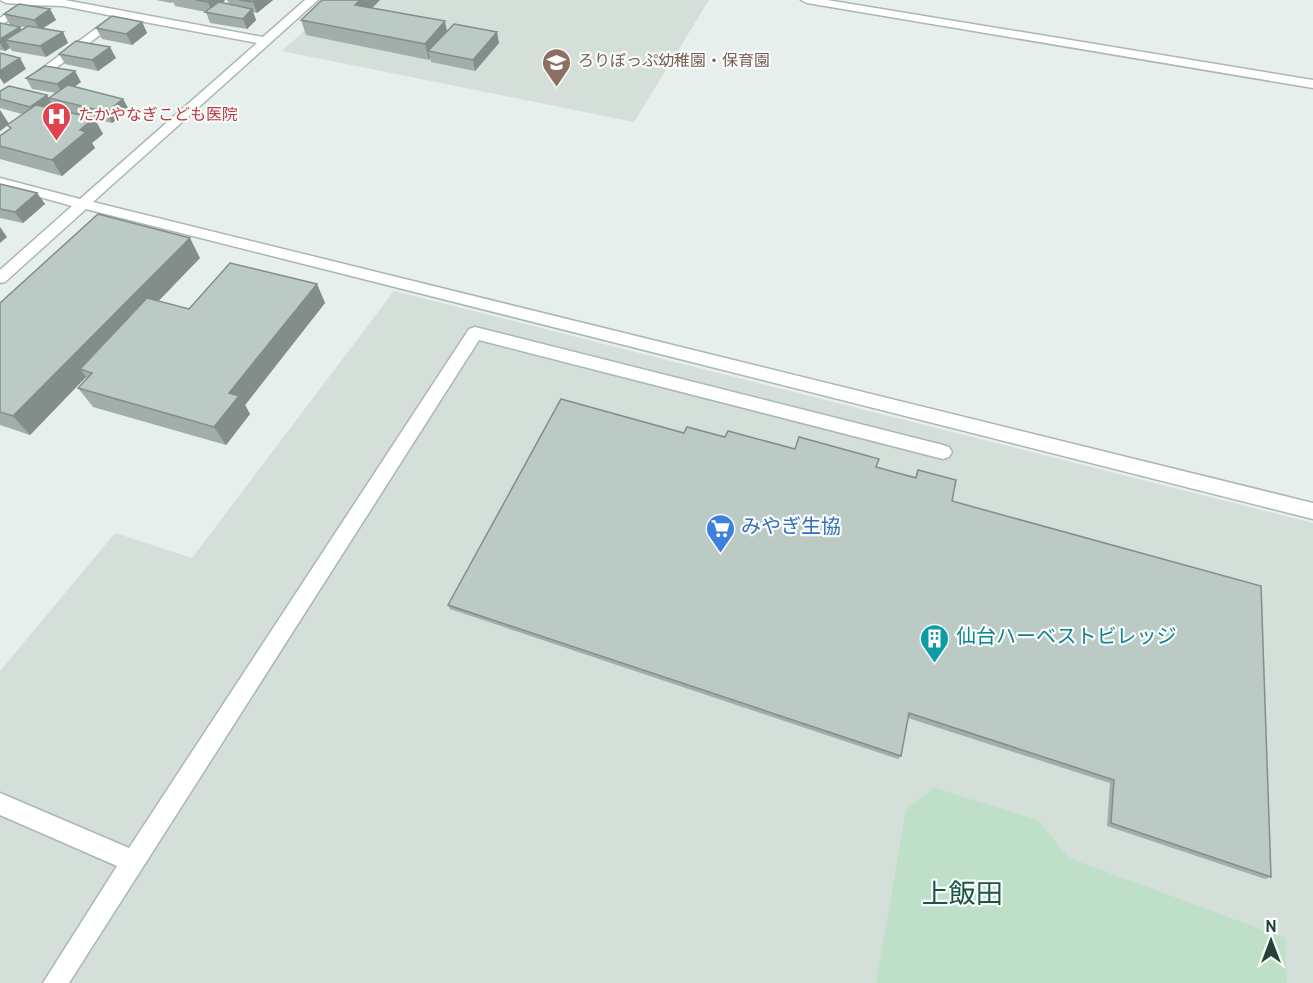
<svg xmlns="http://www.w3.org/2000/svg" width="1313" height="983" font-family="Overpass,'Noto Sans JP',sans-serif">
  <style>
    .built { fill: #d4dfda }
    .green { fill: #bfe0c8 }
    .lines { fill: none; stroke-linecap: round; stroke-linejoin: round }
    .minor-casing { stroke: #a8b8b2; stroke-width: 3 }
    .minor { fill: #fff; fill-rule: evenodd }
    .wall { fill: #a1aea9 }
    .shaded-wall { fill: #838d89 }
    .building { fill: #bbcac4; stroke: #838d89; stroke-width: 1.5 }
    .labels { text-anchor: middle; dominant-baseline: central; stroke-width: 4.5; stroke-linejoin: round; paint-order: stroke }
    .far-education-label { font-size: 16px; fill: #785e54; stroke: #f7fbf9; text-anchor: start }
    .far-health-label { font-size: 16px; fill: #be3a42; stroke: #f7fbf9; text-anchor: start }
    .shop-label { font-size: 20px; fill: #366cbe; stroke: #f7fbf9; text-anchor: start }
    .culture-label { font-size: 20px; fill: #0d838f; stroke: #f7fbf9; text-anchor: start }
    .near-quarter-label { font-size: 27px; fill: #1f5548; stroke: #f7fbf9 }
  </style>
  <rect width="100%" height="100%" fill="#e6efeb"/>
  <path class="built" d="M 338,0 L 709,0 L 634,122 L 282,51 Z
    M 394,291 L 1313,523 L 1313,983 L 0,983 L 0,671 L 115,533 L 192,558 Z"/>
  <path class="green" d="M 934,788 L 1038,820 L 1069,858 L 1285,938 L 1287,983 L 876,983 L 906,810 Z"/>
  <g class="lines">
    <defs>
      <path id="minor" d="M 0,0 L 65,0 L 263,37 L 305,0 L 318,0 L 93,202 L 1313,503 L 1313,519 L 86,209 L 5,282 L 0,283 L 0,270 L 72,206 L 0,186 L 0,178 L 80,199 L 257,43 L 123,18 L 41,79 L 37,78 L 37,72 L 113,16 L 63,6 L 31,5 L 0,26 L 0,18 L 20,4 L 6,3 Z
        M 801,0 L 827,0 L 1313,80 L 1313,88 L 807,3 Z
        M 475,327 L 943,445 L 949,447 L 952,452 L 949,457 L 943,459 L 479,340 L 69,983 L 43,983 L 117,866 L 0,815 L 0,793 L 129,848 L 469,329 Z"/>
    </defs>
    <use href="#minor" class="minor-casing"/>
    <use href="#minor" class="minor"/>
  </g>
  <path class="wall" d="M 156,0 L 225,0 L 223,3 L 229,4 L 227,0 L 273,0 L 257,13 L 253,12 L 256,20 L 247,29 L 210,23 L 206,12 L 175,6 L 173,2 L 171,3 Z
    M 322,0 L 380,0 L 372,8 L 447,31 L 499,43 L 475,71 L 431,62 L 430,58 L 429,60 L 306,35 L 301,20 Z
    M 50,9 L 56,20 L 43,28 L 63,32 L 68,43 L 46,57 L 12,51 L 10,48 L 5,51 L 0,50 L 0,23 L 20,27 L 21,30 L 25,27 L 10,25 L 4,14 Z
    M 142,22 L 147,33 L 132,45 L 102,39 L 96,28 Z
    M 59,54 L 116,58 L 98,71 L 65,64 Z
    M 26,78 L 81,82 L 74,87 L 123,99 L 129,110 L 112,123 L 95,119 L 103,134 L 92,143 L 95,148 L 62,176 L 0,159 L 0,136 L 10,129 L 8,125 L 0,131 L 0,110 L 9,124 L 22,114 L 0,108 L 0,91 L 47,95 L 49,98 L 56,93 L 32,89 Z
    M 0,184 L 37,193 L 45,204 L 23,223 L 0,218 Z
    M 200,258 L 158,301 L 189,309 L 317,284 L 325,303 L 245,405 L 250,414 L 226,445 L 93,407 L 78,388 L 87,379 L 86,377 L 30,435 L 0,425 L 0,303 Z
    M 684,433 L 725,437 L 876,467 L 915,477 L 918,470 L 952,501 L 1271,877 L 1265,879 L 1107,826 L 1110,783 L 908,718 L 901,756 L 898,759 L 450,609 L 448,605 Z"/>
  <path class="shaded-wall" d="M 210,0 L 225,0 L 212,13 L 208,2 Z
    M 256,0 L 273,0 L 257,13 L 253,2 Z
    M 360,0 L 380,0 L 359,21 L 355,5 Z
    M 50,9 L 56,20 L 40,30 L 34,20 Z
    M 252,9 L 256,20 L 247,29 L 243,19 Z
    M 445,21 L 448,37 L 428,51 L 430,58 L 429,60 L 425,44 Z
    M 142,22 L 147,33 L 132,45 L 126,34 Z
    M 20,27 L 26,38 L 5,40 L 10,48 L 5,51 L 0,43 L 0,39 Z
    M 63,32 L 68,43 L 46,57 L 40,46 Z
    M 497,32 L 499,43 L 475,71 L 473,60 Z
    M 110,47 L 116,58 L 98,71 L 92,60 Z
    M 20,58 L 26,69 L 4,84 L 0,78 L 0,71 Z
    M 75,71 L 81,82 L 63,95 L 57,84 Z
    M 47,95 L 53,106 L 37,118 L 30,107 Z
    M 123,99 L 129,110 L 112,123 L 106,112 Z
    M 0,110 L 9,124 L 0,131 Z
    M 94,118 L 103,134 L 92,143 L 95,148 L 62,176 L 52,160 L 80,130 Z
    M 37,193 L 45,204 L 23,223 L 15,212 Z
    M 0,227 L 7,237 L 0,243 Z
    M 190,238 L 200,258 L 90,372 L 80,369 L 86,377 L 30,435 L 13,416 Z
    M 317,284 L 325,303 L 245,405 L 250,414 L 226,445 L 214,427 L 229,393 Z"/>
  <path class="building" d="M 196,0 L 210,0 L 208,2 Z
    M 239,0 L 256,0 L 253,2 Z
    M 322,0 L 360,0 L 355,5 L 445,21 L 425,44 L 301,20 Z
    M 219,2 L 252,9 L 243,19 L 205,12 Z
    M 19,4 L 50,9 L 34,20 L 4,14 Z
    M 112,16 L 142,22 L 126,34 L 96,28 Z
    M 0,23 L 20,27 L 0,39 Z
    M 454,24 L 497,32 L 473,60 L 428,51 Z
    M 28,26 L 63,32 L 40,46 L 5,40 Z
    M 76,41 L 110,47 L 92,60 L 59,54 Z
    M 0,53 L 20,58 L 0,71 Z
    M 45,66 L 75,71 L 57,84 L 26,78 Z
    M 68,85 L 123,99 L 106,112 L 49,98 Z
    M 9,86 L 47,95 L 30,107 L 0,99 L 0,91 Z
    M 36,105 L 94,118 L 80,130 L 86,132 L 52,160 L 0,146 L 0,136 L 11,128 L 7,125 Z
    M 0,184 L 37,193 L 15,212 L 0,209 Z
    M 98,214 L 190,238 L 13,416 L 0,412 L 0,303 Z
    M 230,263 L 317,284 L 229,393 L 239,396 L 214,427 L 78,388 L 92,373 L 80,369 L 147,298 L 189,309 Z
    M 561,399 L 684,433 L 687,427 L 725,437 L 728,431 L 795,449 L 799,437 L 879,459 L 876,467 L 916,478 L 918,470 L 956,480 L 952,501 L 1261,586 L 1271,877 L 1111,823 L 1114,780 L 909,713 L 901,756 L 448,605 Z"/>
  <defs>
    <symbol id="school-pin" viewBox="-11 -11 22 30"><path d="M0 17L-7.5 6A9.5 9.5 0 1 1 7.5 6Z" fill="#8d6e63" stroke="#f7fbf9"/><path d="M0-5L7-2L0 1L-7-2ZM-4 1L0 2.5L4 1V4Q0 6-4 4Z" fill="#fff"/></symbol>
    <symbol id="hospital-pin" viewBox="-11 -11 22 30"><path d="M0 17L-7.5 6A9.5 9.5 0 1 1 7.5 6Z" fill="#e0444e" stroke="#f7fbf9"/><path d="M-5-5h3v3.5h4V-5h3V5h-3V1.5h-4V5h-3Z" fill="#fff"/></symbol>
    <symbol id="supermarket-pin" viewBox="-11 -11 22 30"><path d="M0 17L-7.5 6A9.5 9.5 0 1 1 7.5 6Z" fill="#3f7fe0" stroke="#f7fbf9"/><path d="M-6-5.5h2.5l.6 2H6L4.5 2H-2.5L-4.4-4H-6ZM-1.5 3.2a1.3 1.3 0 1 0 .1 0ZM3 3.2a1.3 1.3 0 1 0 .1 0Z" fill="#fff"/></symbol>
    <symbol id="building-pin" viewBox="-11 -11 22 30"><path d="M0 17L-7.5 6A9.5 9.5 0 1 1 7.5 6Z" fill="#0f9aa8" stroke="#f7fbf9"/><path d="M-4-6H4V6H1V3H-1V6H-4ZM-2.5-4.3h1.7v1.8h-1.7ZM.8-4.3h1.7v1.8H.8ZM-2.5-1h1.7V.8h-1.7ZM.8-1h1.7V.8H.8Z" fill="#fff"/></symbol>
  </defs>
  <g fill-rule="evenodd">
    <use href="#school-pin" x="540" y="46" width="33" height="45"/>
    <use href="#hospital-pin" x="40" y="100" width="33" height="45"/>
    <use href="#supermarket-pin" x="704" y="512" width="33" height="45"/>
    <use href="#building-pin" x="918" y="622" width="33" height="45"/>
  </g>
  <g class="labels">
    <g class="far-education-label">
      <text x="578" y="62">ろりぽっぷ幼稚園・保育園</text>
    </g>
    <g class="far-health-label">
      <text x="78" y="116">たかやなぎこども医院</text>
    </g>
    <g class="shop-label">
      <text x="741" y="528">みやぎ生協</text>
    </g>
    <g class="culture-label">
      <text x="956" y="638">仙台ハーベストビレッジ</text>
    </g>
    <g class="near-quarter-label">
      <text x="962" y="896">上飯田</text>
    </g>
  </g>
  <g transform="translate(1271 941)" stroke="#f7fbf9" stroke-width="4.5" paint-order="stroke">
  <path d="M0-4.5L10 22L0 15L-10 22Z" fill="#24423a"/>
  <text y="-9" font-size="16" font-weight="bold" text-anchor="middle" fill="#24423a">N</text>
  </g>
</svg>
